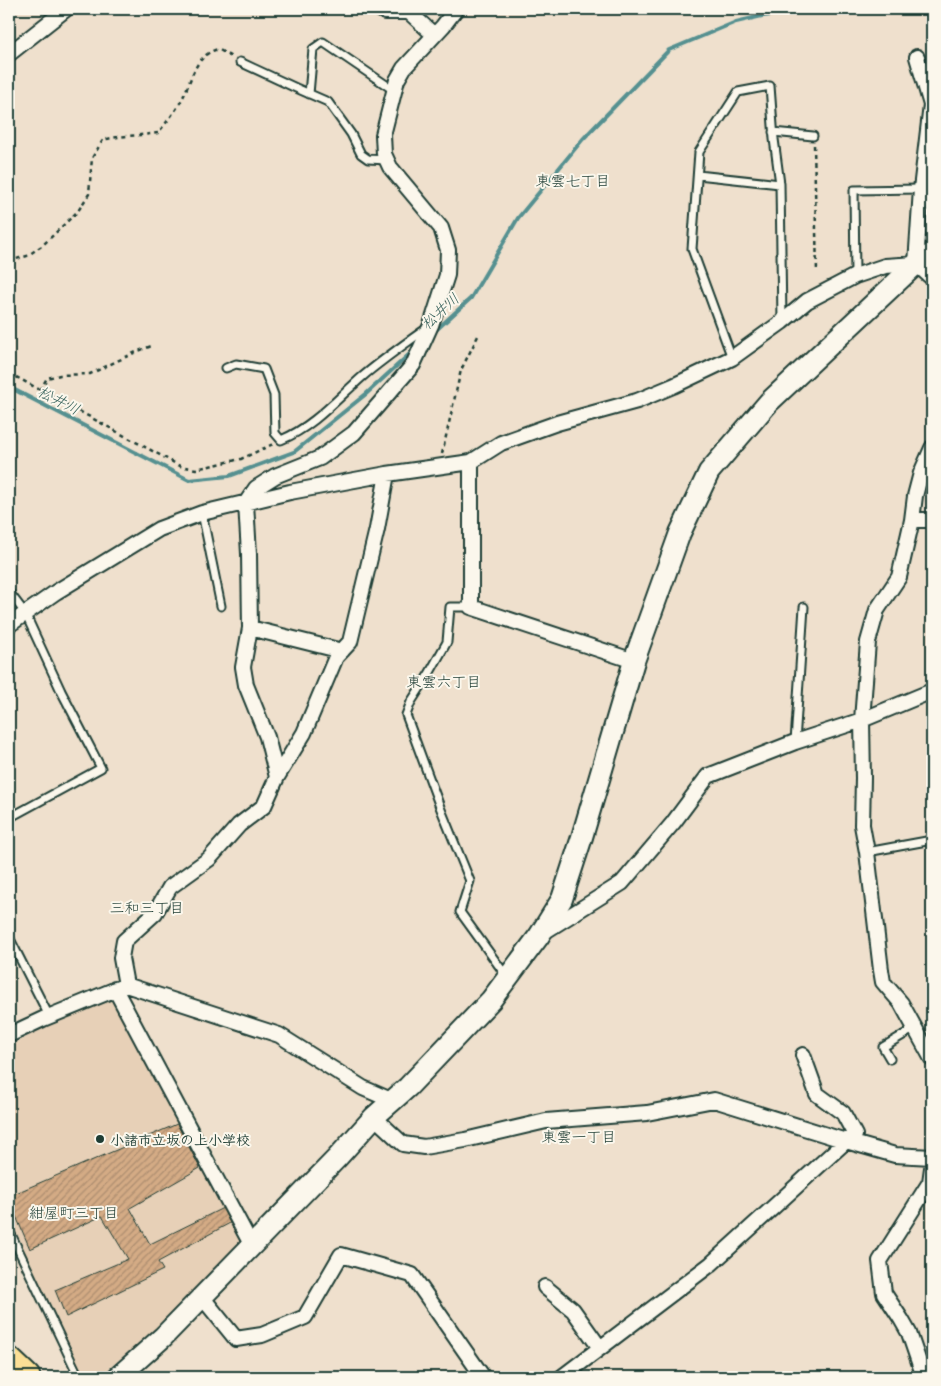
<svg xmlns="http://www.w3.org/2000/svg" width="941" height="1386" font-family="'Patrick Hand','Klee One',sans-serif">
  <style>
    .built { fill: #e7d0b7 }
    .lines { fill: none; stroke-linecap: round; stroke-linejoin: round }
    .stream { stroke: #549090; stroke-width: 4 }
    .building { fill: url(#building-hatch); stroke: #1f3d34 }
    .lane-casing { stroke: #1f3d34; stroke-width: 11 }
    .street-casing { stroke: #1f3d34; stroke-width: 18 }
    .secondary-casing { stroke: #1f3d34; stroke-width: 24 }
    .highway-casing { stroke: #1f3d34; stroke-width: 29 }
    .path { stroke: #1f3d34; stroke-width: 2.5; stroke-dasharray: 4 4; stroke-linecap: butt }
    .lane { stroke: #fbf7ec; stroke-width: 7 }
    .street { stroke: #fbf7ec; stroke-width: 14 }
    .secondary { stroke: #fbf7ec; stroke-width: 20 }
    .highway { stroke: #fbdf96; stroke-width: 25 }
    .poi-dot { fill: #1f3d34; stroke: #fbf7ec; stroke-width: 2 }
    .labels { text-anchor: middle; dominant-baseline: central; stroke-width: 4; stroke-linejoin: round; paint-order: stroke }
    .poi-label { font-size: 14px; font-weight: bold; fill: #1f3d34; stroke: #fbf7ec; text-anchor: start }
    .neighbourhood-label { font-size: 15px; fill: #1f3d34; stroke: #fbf7ec }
    .water-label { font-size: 15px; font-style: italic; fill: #35605a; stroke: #fbf7ec }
  </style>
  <defs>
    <pattern id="building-hatch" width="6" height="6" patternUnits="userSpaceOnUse" patternTransform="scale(1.25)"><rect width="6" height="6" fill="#d4ab85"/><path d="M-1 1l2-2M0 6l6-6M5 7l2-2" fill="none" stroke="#ab8c6e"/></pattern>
  </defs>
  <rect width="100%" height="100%" fill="#efe0cd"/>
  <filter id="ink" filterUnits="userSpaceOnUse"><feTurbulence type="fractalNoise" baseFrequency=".02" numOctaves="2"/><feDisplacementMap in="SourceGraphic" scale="10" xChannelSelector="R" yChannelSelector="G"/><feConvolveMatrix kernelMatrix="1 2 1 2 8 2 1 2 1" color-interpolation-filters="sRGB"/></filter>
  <g filter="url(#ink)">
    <path class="built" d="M 107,992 L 252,1246 L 99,1377 L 79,1377 L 9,1232 L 9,1047 Z"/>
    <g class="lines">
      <path class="stream" d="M 434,332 L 471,298 L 518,218 L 583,139 L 669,50 L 736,22 L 762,16 L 828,9
        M 9,387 L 189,480 L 229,476 L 294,452 L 366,394 L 414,350"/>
    </g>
    <path class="building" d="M 177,1124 L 200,1168 L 130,1208 L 150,1244 L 223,1208 L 230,1223 L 158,1262 L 163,1270 L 66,1317 L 55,1290 L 128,1259 L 102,1216 L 30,1249 L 9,1200 L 9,1196 Z"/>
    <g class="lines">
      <defs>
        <path id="lane" d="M 240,62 L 296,88 L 328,102 L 351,134 L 361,154 L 368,159 L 387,160
          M 309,94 L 313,49 L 323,42 L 395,91
          M 773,132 L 813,136
          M 698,175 L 780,184
          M 855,276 L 854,190 L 921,189
          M 732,358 L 692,249 L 699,152 L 738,92 L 770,86 L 774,139 L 780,184 L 782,321
          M 226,368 L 236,364 L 264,369 L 274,395 L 275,433 L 281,440 C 313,427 337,399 362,377 C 383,359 405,344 427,328
          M 202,513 L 221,606
          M 9,592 L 25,613 L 61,691 L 101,768 L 9,818
          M 471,607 L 450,607 L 447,642 L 429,674 L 411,702 L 406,715 L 440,807 L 470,881 L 460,912 L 507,977
          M 795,742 L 804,607
          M 867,852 L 932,840
          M 9,937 L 49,1016
          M 890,1059 L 883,1047 L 915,1028
          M 9,1230 L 79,1377"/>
        <path id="street" d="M 380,9 L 385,12 L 409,12 L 434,35
          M 9,54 L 66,9
          M 916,264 L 921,189 L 931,105 L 917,57
          M 932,448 L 921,473 L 915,496 L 912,520 L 899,577 L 877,610 L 868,642 L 862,720 L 863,778 L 862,825 L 867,852 L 881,970 L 883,982 L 901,1003 L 932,1059
          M 471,462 L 471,607 L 634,661
          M 912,520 L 932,520
          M 9,625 L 56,592 L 159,529 L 202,513 L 290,492 L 387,474 L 471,462 L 501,443 L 557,423 L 637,401 L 673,386 L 732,358 L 782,322 L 807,301 L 855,276 L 885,266 L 916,264 L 932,278
          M 250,628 L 342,651
          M 277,777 L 267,737 L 246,685 L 243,667 L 250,628 L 249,554 L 246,503 L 256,488 L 275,476 L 320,458 L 354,433 L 413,365 L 431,325 L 447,275 L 448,250 L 441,228 L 390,167 L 384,154 L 383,135 L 397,80 L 404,68 L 443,26 L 456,9
          M 544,932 L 622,883 L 673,823 L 708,776 L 795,742 L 862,720 L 932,691
          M 126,985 L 121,958 L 124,941 L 155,913 L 170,887 L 209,859 L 239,825 L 264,806 L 277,777 L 304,733 L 336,657 L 350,642 L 377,529 L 387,474
          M 115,989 L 252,1246
          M 9,1035 L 43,1019 L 126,985 L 279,1035 L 363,1088 L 393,1101
          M 374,1117 L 403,1144 L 424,1147 L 465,1140 L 546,1121 L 647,1113 L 714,1100 L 846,1141 L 895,1155 L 932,1157
          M 545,1287 L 573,1310 L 600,1348
          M 202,1297 L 236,1339 L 262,1335 L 305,1317 L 341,1255 L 412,1275 L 483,1377
          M 562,1377 L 711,1264 L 846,1141 L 855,1135 L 843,1113 L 817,1094 L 803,1055
          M 924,1377 L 909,1333 L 901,1319 L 884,1293 L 880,1261 L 930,1182 L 932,1168"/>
        <path id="secondary" d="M 118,1377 L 163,1337 L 337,1158 L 374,1117 L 408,1087 L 491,1000 L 539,936 L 562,899 L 582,837 L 634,661 L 680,533 L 709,472 L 769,402 L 916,264 L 932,254"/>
        <path id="highway" d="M 9,1360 L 27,1377"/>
      </defs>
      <use href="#lane" class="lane-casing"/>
      <use href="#street" class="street-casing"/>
      <use href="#secondary" class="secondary-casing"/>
      <use href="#highway" class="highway-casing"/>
      <path class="path" d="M 814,145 L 817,273
        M 9,261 L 27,256 L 43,245 L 78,211 L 89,194 L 92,158 L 103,140 C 121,135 140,136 158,133 C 166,123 175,112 181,101 C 192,82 193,56 218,49 L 233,58
        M 9,373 L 180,466 L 196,469 L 241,459 L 273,444
        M 40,390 L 47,378 L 60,375 L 90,374 L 136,352 L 154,345
        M 442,454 L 461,370 L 479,334"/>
      <use href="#lane" class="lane"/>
      <use href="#street" class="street"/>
      <use href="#secondary" class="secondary"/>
      <use href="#highway" class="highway"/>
    </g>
  </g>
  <circle class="poi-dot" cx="100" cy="1139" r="5"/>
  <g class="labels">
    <g class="poi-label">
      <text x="110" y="1139">小諸市立坂の上小学校</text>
    </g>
    <g class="neighbourhood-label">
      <text x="573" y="180">東雲七丁目</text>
      <text x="444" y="681">東雲六丁目</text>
      <text x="147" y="907">三和三丁目</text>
      <text x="579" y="1136">東雲一丁目</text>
      <text x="74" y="1212">紺屋町三丁目</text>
    </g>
    <g class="water-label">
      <text transform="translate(440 311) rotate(-42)">松井川</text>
      <text transform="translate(59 400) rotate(27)">松井川</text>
    </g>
  </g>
  <rect width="941" height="1386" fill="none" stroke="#fbf7ec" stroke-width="30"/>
  <rect x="15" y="15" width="911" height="1356" fill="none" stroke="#1f3d34" stroke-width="2" filter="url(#ink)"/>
</svg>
